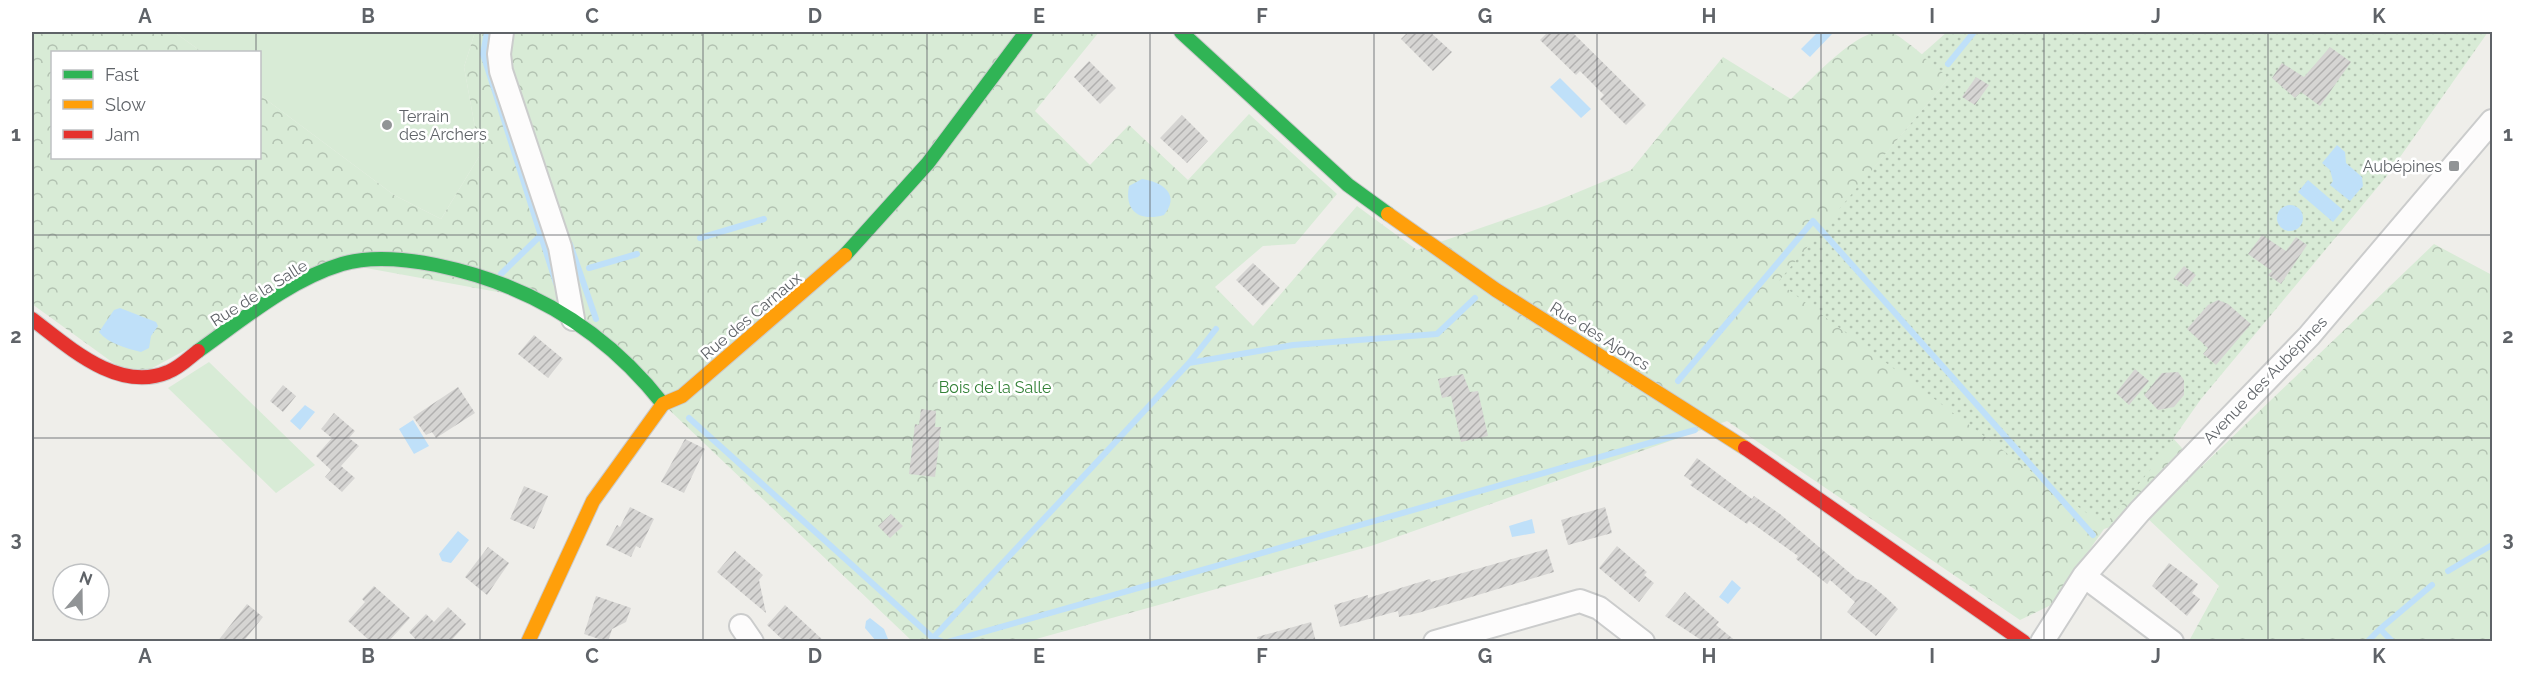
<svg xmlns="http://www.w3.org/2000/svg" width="2524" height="673" font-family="Raleway,sans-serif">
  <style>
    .grass { fill: #d8ebd6 }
    .forest { fill: url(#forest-crowns) }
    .park { fill: url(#park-dots) }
    .water { fill: #bfe0f9 }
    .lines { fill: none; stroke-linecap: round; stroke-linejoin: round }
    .stream { stroke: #bfe0f9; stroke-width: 6 }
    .building { fill: url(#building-hatch) }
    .street-casing { stroke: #cbcccc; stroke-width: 26 }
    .fast-casing { stroke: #cacacb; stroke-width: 16 }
    .slow-casing { stroke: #cacacb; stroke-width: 16 }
    .jam-casing { stroke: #cacacb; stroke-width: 16 }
    .street { stroke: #fdfcfc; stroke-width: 22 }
    .fast { stroke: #30b455; stroke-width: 14 }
    .slow { stroke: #ff9f0a; stroke-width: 14 }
    .jam { stroke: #e5322d; stroke-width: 14 }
    .grid { fill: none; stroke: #5f6368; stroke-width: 1.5; stroke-opacity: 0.55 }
    .poi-dot { fill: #919496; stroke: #fff; stroke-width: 2 }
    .labels { text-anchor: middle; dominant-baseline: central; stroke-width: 5; stroke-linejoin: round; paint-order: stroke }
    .poi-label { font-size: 16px; fill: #5f6368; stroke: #fff; text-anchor: start }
    .street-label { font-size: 16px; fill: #5f6368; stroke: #fff }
    .park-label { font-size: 16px; fill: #348238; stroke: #fff }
    .neatline { fill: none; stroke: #5f6368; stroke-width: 2 }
    .grid-label { font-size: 20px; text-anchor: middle; font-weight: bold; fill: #5f6368 }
  </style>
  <defs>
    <pattern id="forest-crowns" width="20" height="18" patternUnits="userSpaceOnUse" patternTransform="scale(1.5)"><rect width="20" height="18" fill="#d8ebd6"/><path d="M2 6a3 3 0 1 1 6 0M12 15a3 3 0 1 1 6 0" fill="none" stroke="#b2c2b1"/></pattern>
    <pattern id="park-dots" width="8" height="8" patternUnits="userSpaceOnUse" patternTransform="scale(1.5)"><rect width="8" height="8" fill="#d8ebd6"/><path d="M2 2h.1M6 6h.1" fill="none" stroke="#b2c2b1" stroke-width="1.8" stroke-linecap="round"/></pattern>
    <pattern id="building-hatch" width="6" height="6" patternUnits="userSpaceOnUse" patternTransform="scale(1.5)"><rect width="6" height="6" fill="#d6d5d3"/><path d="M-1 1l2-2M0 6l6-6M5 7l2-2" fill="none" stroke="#b1b0af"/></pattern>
  </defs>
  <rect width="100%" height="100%" fill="#efeeea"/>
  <path class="grass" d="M 174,32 L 475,32 L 464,67 L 480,155 L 441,219 L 394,195 L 260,95 L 260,52 L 202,52 Z
    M 209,362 L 315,465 L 276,493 L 168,388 Z"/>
  <path class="forest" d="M 32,32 L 174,32 L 202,52 L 52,52 L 52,158 L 260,158 L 260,95 L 394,195 L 441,219 L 480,155 L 464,67 L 475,32 L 1099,32 L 1035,111 L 1090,165 L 1129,125 L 1188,180 L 1249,114 L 1337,194 L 1295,244 L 1263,246 L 1215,287 L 1253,326 L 1357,206 L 1417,250 L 1547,205 L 1631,170 L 1723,57 L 1791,99 C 1810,81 1863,21 1891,32 C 1902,36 1938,68 1950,77 L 1873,169 L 2115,374 L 2200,468 L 2434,244 L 2492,275 L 2492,641 L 2189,641 L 2219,586 L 2145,516 L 2104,529 L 2051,605 L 2020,620 L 1727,421 L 1371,546 L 1029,641 L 912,641 L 663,404 L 542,300 L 344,264 L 134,378 L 32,304 Z"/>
  <path class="park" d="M 1947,32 L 2488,32 L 2386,177 L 2201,399 L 2156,463 L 2104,526 L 1778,282 L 1949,78 L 1921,55 Z"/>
  <path class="water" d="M 1818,32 L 1832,34 L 1810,57 L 1801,49 Z
    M 1560,78 L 1591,109 L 1581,118 L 1550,87 Z
    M 2337,145 L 2345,152 L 2346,163 L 2362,177 L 2363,186 L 2350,201 L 2330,185 L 2333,181 L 2330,170 L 2322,163 Z
    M 1142,179 C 1162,182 1181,194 1164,215 C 1140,222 1124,211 1129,186 Z
    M 2308,180 L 2343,210 L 2333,222 L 2298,192 Z
    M2277 218a13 13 0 1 1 26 0a13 13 0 1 1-26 0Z
    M 120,308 L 156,322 L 158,326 L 151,336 L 149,348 L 141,352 C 126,348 109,344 99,332 L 114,310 Z
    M 305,405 L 315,412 L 300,430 L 290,421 Z
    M 413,420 L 429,446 L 414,454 L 399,429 Z
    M 1532,519 L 1535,533 L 1512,537 L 1509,526 Z
    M 458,531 L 469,540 L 451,563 L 442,561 L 439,554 Z
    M 1732,580 L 1741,588 L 1728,604 L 1719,597 Z
    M 870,618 L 884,629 L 888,639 L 885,641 L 876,641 L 865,628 L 866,621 Z"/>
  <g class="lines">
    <path class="stream" d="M 487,32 L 483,54 L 556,283
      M 1948,64 L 1974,32
      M 700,238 L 764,219
      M 570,244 L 596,319
      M 589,268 L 637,254
      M 501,274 L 539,237
      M 1189,363 L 1216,329
      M 1678,381 L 1813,221 L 2093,535
      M 689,418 L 933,638 L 943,642
      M 2448,571 L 2492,545
      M 2380,629 L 2432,585
      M 933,638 L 1189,363 L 1293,345 L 1437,334 L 1475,298
      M 948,642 L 1695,430
      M 2367,642 L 2380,629 L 2393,642"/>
  </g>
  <path class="building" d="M 1408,32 L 1430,32 L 1452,52 L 1433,71 L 1401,39 Z
    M 1548,32 L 1572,32 L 1646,105 L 1626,125 L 1600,99 L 1604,95 L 1580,71 L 1576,75 L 1540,40 Z
    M 2330,47 L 2351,62 L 2320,106 L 2301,92 L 2295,98 L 2272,78 L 2282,63 L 2304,77 Z
    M 1089,61 L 1116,88 L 1100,104 L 1074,77 Z
    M 1976,77 L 1989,85 L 1975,105 L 1962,97 Z
    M 1182,115 L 1208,141 L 1187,163 L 1160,138 Z
    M 2262,235 L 2286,251 L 2296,237 L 2307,245 L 2281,284 L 2268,275 L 2272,271 L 2248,254 Z
    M 1253,263 L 1280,288 L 1263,306 L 1236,280 Z
    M 2184,266 L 2196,275 L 2187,287 L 2174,278 Z
    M 2218,300 L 2228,304 L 2251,324 L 2216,365 L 2203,354 L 2208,348 L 2187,329 L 2208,305 Z
    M 534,335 L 563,359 L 548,378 L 518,354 Z
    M 2135,369 L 2149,381 L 2129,405 L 2116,393 Z
    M 2178,372 L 2184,380 L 2184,395 L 2174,407 L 2158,410 L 2144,395 L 2162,373 Z
    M 1463,374 L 1470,392 L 1478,391 L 1488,436 L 1461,442 L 1451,396 L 1442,398 L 1438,379 Z
    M 283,385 L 296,396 L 283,412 L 270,401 Z
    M 458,387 L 475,413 L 436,438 L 432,432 L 426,435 L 413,417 Z
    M 921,409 L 936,411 L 935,427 L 941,427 L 935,477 L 909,474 L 915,424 L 919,425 Z
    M 334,413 L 355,431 L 349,438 L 359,446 L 341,466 L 355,478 L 342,492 L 325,477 L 331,470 L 316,456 L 332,438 L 321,429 Z
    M 685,439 L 705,449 L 684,493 L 661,482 Z
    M 1697,458 L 1752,499 L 1754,496 L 1780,514 L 1857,579 L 1869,583 L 1888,599 L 1898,609 L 1876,636 L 1847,612 L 1855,602 L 1830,580 L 1827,584 L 1796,559 L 1798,556 L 1749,521 L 1747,524 L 1690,485 L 1693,482 L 1684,476 Z
    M 524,486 L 548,496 L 534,529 L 510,519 Z
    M 630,507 L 654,519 L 640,548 L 636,546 L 631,557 L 606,545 L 617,525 L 620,527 Z
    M 1605,507 L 1612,533 L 1568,545 L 1561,520 Z
    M 891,514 L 903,526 L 890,538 L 878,526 Z
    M 1617,546 L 1647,572 L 1644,575 L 1654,583 L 1639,602 L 1599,568 Z
    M 488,547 L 509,563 L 487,595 L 465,577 Z
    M 1547,549 L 1554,572 L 1418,613 L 1399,617 L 1398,611 L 1340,627 L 1334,605 L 1368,595 L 1368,598 L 1430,579 L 1431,582 Z
    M 735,551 L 763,575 L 759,580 L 766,613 L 717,572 Z
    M 2169,563 L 2198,584 L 2192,593 L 2200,599 L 2187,616 L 2152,586 Z
    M 374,586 L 410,618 L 388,642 L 371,642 L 348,621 L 365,602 L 362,599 Z
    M 1685,592 L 1719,622 L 1716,625 L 1737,642 L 1704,642 L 1665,616 Z
    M 596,596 L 631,608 L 626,622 L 612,629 L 608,642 L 584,634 Z
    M 247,604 L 263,617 L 243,642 L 217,642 Z
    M 785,605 L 825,642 L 785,642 L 767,625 Z
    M 448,607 L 466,624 L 450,642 L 418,642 L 409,632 L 426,614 L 434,622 Z
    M 1311,622 L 1316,642 L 1258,642 L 1257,637 Z"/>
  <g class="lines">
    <defs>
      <path id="street" d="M 502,32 L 499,54 L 501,71 L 560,247 L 573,319
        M 2084,576 L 2172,642
        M 741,626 L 752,642
        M 1435,642 L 1580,601 L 1599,608 L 1643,642
        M 2042,642 L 2084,576 L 2140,511 L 2309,336 L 2492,121"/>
      <path id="fast" d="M 1181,32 L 1348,185 L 1388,214
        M 845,255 L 928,163 L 1026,32
        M 198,351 C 242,320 289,280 342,264 C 372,255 406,259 436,265 C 528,284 605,330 663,404"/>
      <path id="slow" d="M 1388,214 L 1496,290 L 1745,448
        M 528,642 L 593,501 L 663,404 L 682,396 L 845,255"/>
      <path id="jam" d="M 32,319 C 69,347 118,393 168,372 C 179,368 189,358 198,351
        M 1745,448 L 2024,642"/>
    </defs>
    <use href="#street" class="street-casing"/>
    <use href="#fast" class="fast-casing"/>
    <use href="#slow" class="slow-casing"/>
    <use href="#jam" class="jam-casing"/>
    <use href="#street" class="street"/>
    <use href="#fast" class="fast"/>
    <use href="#slow" class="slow"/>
    <use href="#jam" class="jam"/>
  </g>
  <path class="grid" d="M 256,32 L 256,52M 480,32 L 480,642M 703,32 L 703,642M 927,32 L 927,642M 1150,32 L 1150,642M 1374,32 L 1374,642M 1597,32 L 1597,642M 1821,32 L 1821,642M 2044,32 L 2044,642M 2268,32 L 2268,642M 256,158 L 256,642M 32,235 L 2492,235M 32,438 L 2492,438"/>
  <g class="poi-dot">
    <circle cx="387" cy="125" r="6"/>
    <rect x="2448" y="160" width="12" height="12" rx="3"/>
  </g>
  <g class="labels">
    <g class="poi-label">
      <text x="399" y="116">Terrain<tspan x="399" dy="18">des Archers</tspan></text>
      <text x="2442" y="166" text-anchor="end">Aubépines</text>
    </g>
    <g class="street-label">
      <text transform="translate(259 293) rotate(-32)">Rue de la Salle</text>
      <text transform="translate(751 316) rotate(-40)">Rue des Carnaux</text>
      <text transform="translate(1600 336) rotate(32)">Rue des Ajoncs</text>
      <text transform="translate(2265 380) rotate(-46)">Avenue des Aubépines</text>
    </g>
    <g class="park-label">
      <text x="995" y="387">Bois de la Salle</text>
    </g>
  </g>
  <rect width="2524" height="673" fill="none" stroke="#ffffff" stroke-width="66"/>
  <rect x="51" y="51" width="210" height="108" fill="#ffffff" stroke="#bfc1c3" stroke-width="1.5"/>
  <rect x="63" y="70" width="30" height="9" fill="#30b455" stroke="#bfc1c3" stroke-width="1.5"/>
  <text x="105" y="81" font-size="18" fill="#5f6368">Fast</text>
  <rect x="63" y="100" width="30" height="9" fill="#ff9f0a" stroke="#bfc1c3" stroke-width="1.5"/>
  <text x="105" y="111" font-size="18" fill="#5f6368">Slow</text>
  <rect x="63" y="130" width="30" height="9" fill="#e5322d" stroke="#bfc1c3" stroke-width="1.5"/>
  <text x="105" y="141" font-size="18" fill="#5f6368">Jam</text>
  <g transform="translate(81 592) rotate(20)"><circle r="28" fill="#ffffff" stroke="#bfc1c3" stroke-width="1.5"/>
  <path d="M0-4.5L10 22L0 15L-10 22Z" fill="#919496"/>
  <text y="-9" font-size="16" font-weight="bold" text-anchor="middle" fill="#5f6368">N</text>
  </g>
  <rect x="33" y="33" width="2458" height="607" class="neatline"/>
  <g class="grid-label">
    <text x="145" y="23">A</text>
    <text x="368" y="23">B</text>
    <text x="592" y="23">C</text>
    <text x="815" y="23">D</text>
    <text x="1039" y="23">E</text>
    <text x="1262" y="23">F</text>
    <text x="1485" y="23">G</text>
    <text x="1709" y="23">H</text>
    <text x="1932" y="23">I</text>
    <text x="2156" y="23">J</text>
    <text x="2379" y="23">K</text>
    <text x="16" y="141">1</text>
    <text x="2508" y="141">1</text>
    <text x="16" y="343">2</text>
    <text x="2508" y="343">2</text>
    <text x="16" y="546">3</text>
    <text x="2508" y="546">3</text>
    <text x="145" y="663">A</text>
    <text x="368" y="663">B</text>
    <text x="592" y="663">C</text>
    <text x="815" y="663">D</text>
    <text x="1039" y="663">E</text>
    <text x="1262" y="663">F</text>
    <text x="1485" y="663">G</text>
    <text x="1709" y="663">H</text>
    <text x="1932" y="663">I</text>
    <text x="2156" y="663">J</text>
    <text x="2379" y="663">K</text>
  </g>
</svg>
